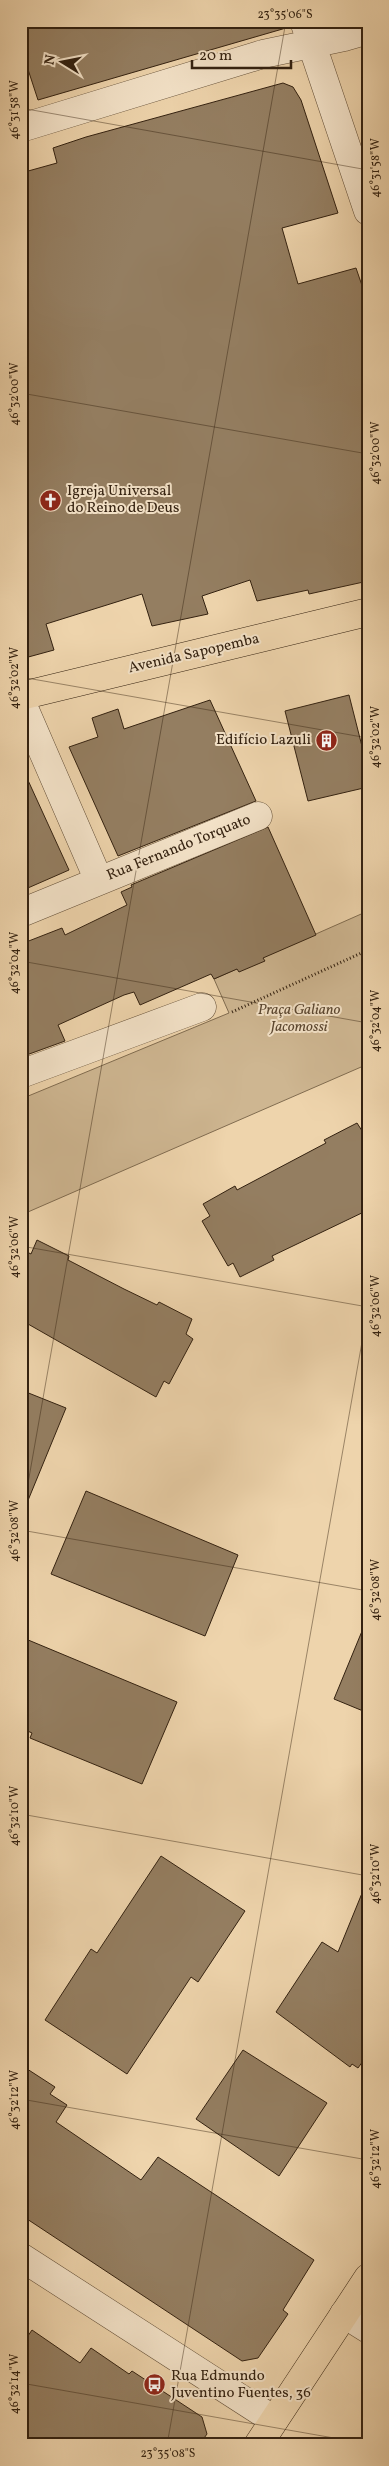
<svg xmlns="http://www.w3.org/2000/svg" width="389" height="2466" font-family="Vollkorn,serif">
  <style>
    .green { fill: #ceb691; stroke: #806c50 }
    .building { fill: #947e61; stroke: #332110 }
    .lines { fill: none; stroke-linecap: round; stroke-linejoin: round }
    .minor-casing { stroke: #624e37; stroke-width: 29 }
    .major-casing { stroke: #332110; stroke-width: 29 }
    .path { stroke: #332110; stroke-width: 3; stroke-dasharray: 1 2.5; stroke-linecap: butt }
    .minor { stroke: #f4e3c9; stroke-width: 28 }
    .major { stroke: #eed4ac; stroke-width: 28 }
    .ticks { fill: none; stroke: #332110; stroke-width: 1; stroke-opacity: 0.45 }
    .labels { text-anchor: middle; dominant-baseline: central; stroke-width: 4; stroke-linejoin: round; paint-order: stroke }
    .poi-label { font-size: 15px; fill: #332110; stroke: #f4e3c9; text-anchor: start }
    .street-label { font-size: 15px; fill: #332110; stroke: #f4e3c9 }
    .park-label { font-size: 15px; font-style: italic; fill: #5a4630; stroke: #f4e3c9 }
    .neatline { fill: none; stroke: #332110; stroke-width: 2 }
    .ticks-label { font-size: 12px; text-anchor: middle; fill: #332110 }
  </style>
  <rect width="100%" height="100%" fill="#eed4ac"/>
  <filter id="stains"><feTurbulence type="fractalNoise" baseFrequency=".004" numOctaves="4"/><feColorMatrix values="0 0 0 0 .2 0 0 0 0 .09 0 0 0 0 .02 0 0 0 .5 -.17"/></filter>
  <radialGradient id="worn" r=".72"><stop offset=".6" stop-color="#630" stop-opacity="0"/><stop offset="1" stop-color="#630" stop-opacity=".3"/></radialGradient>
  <path class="green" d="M 368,911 L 368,1064 L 21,1215 L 21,1099 L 229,1013 L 214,979 Z"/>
  <path class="building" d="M 21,21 L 285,21 L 286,28 L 38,100 L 21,48 Z
    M 283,83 L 293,87 L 301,100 L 338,213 L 282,228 L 298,284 L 356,268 L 368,303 L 368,581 L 309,594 L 308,590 L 257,601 L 250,580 L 202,596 L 208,614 L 152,626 L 142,594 L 46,624 L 54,650 L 21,659 L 21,173 L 57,163 L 53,148 L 86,137 Z
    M 349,695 L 368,770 L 368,787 L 308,801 L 285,711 Z
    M 210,700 L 256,801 L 118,856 L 69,747 L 98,737 L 92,718 L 118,709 L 124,729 Z
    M 21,765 L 69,870 L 21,891 Z
    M 268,827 L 316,935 L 263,958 L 265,961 L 239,972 L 237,969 L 214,979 L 211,974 L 140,1005 L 134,992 L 124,995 L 58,1025 L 65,1041 L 21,1057 L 21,944 L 62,928 L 65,935 L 127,905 L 121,892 L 132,887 L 131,885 Z
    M 357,1123 L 368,1140 L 368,1210 L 272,1256 L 274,1260 L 240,1277 L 233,1263 L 228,1266 L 202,1221 L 210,1216 L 203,1204 L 235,1186 L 237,1190 L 326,1143 L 324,1140 Z
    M 37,1240 L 69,1256 L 68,1260 L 124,1289 L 157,1305 L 159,1302 L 192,1319 L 186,1334 L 193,1339 L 169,1384 L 164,1381 L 156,1397 L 21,1320 L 21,1249 L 31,1254 Z
    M 21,1390 L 66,1408 L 22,1515 L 21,1515 Z
    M 86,1491 L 238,1555 L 205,1636 L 51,1574 Z
    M 367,1619 L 368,1619 L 368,1713 L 334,1699 Z
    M 21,1637 L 177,1702 L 142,1784 L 30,1738 L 32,1733 L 21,1728 Z
    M 161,1856 L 245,1911 L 198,1982 L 191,1977 L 127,2074 L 45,2020 L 91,1949 L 97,1953 Z
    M 367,1881 L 368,2054 L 358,2068 L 352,2064 L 350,2067 L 276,2012 L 322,1942 L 338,1952 Z
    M 243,2050 L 327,2103 L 279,2176 L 196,2119 Z
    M 21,2065 L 55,2087 L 50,2094 L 67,2105 L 56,2122 L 141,2180 L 158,2157 L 314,2260 L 283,2310 L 288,2314 L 258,2358 L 242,2361 L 21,2215 Z
    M 32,2330 L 80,2363 L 91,2348 L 129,2374 L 132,2371 L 202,2417 L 207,2434 L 199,2445 L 21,2445 L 21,2346 Z"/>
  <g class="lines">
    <defs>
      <path id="minor" d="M 304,21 L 368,211
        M 21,128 L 263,54 L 344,37 L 368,30
        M 21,701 L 99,881
        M 21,913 L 258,816
        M 21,1074 L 202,1007
        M 21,2257 L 274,2420
        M 344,2314 L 368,2329"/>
      <path id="major" d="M 21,696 L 368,612
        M 258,2445 L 368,2278"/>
    </defs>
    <use href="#minor" class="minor-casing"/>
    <use href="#major" class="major-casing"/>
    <path class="path" d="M 232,1012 L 368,950"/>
    <use href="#minor" class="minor"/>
    <use href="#major" class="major"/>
  </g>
  <path class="ticks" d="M 21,108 L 368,170M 21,393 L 368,454M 21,677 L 368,738M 21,961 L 368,1023M 21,1246 L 368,1307M 21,1523 L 286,21M 21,1530 L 368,1591M 21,1814 L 368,1876M 21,2099 L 368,2160M 21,2383 L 368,2444M 167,2445 L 368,1308"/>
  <defs>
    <symbol id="church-disc" viewBox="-11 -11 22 22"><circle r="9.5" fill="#8f2418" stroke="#f4e3c9"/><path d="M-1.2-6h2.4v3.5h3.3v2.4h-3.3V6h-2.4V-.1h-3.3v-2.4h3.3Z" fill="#fff"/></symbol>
    <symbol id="building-disc" viewBox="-11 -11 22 22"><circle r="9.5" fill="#8f2418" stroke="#f4e3c9"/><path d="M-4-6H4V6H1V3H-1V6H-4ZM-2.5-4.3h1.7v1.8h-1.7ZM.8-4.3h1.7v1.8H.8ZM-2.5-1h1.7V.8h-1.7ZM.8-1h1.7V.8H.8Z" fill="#fff"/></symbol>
    <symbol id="bus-disc" viewBox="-11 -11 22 22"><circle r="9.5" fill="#8f2418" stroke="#f4e3c9"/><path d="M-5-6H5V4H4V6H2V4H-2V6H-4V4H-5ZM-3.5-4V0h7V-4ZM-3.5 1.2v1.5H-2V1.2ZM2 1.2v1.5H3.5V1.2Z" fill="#fff"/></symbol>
  </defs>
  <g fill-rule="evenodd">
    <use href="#church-disc" x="38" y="488" width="25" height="25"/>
    <use href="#building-disc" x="314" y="728" width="25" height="25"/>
    <use href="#bus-disc" x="142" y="2372" width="25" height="25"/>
  </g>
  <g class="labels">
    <g class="poi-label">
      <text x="67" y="491">Igreja Universal<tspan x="67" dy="17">do Reino de Deus</tspan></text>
      <text x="311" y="740" text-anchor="end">Edifício Lazuli</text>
      <text x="171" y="2376">Rua Edmundo<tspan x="171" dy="17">Juventino Fuentes, 36</tspan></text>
    </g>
    <g class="street-label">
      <text transform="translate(194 654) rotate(-13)">Avenida Sapopemba</text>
      <text transform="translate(179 848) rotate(-22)">Rua Fernando Torquato</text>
    </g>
    <g class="park-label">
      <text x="299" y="1010">Praça Galiano<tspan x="299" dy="17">Jacomossi</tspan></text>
    </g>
  </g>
  <rect width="389" height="2466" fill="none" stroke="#eed4ac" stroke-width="55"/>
  <g transform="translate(62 62) rotate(280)" stroke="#f4e3c9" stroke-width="4" paint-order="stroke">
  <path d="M0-4L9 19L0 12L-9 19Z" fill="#332110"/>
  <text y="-8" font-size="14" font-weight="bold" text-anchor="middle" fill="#332110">N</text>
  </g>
  <path d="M192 60v8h99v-8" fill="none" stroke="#332110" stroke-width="2.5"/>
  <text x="199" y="60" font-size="15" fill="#332110" stroke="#f4e3c9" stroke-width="4" paint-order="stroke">20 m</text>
  <rect x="28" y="28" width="334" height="2410" class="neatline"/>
  <g class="ticks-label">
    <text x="285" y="18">23°35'06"S</text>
    <text transform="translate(14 110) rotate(-90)" y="4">46°31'58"W</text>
    <text transform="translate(375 168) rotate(-90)" y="4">46°31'58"W</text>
    <text transform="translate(14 394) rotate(-90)" y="4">46°32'00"W</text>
    <text transform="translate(375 453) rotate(-90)" y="4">46°32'00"W</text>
    <text transform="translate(14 678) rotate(-90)" y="4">46°32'02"W</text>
    <text transform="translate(375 737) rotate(-90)" y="4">46°32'02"W</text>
    <text transform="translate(14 963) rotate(-90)" y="4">46°32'04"W</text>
    <text transform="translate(375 1021) rotate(-90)" y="4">46°32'04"W</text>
    <text transform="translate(14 1247) rotate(-90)" y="4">46°32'06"W</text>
    <text transform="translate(375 1306) rotate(-90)" y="4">46°32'06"W</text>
    <text transform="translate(14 1531) rotate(-90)" y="4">46°32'08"W</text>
    <text transform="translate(375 1590) rotate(-90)" y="4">46°32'08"W</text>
    <text transform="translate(14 1816) rotate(-90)" y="4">46°32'10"W</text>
    <text transform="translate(375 1874) rotate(-90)" y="4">46°32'10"W</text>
    <text transform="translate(14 2100) rotate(-90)" y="4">46°32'12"W</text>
    <text transform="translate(375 2159) rotate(-90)" y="4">46°32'12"W</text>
    <text transform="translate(14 2384) rotate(-90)" y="4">46°32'14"W</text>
    <text x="168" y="2457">23°35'08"S</text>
  </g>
  <rect width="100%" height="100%" filter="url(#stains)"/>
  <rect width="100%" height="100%" fill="url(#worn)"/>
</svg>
